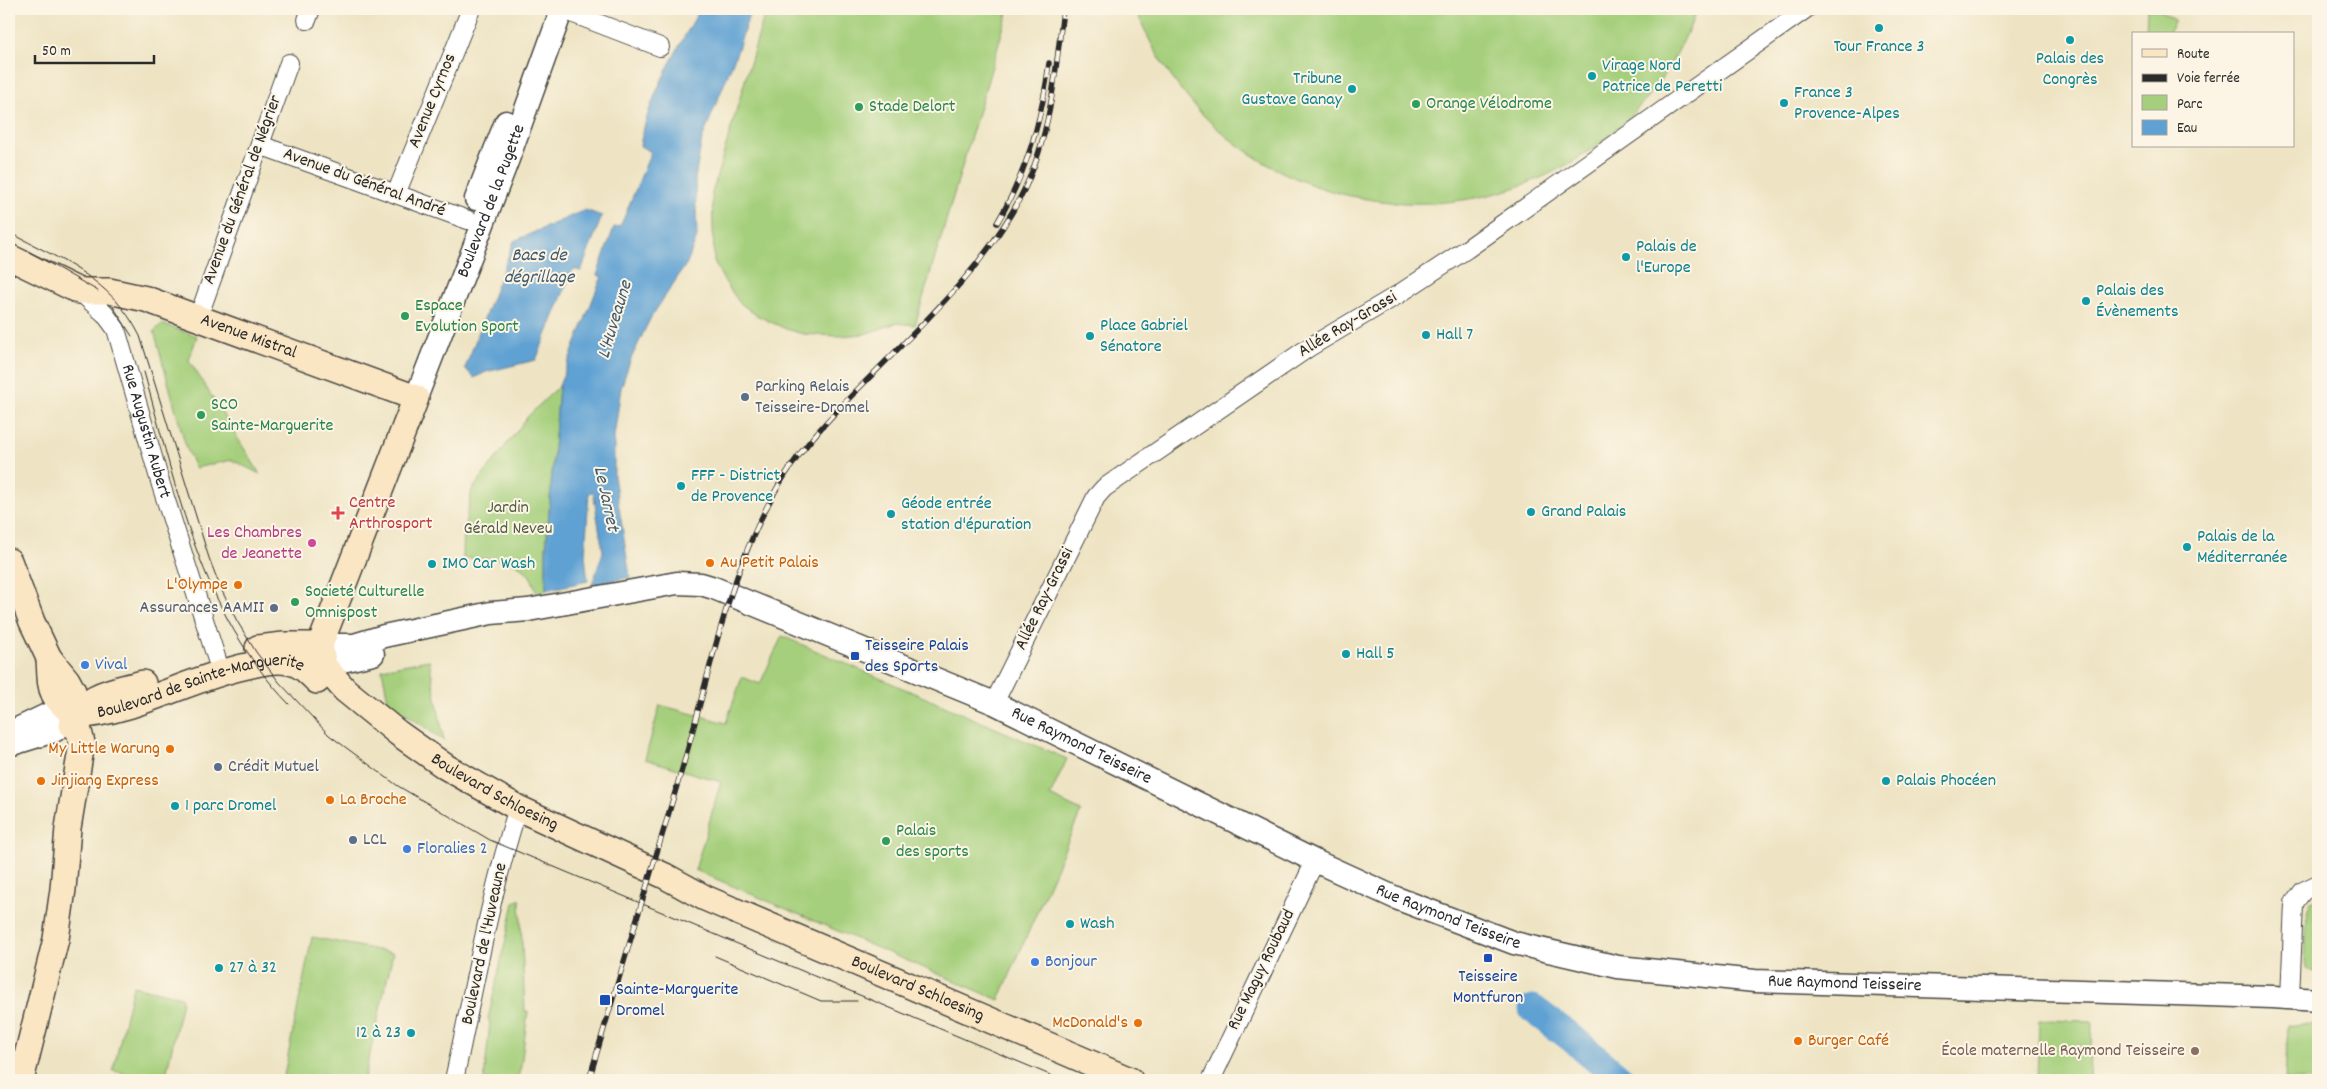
<svg xmlns="http://www.w3.org/2000/svg" width="2327" height="1089" font-family="Dekko,sans-serif">
  <style>
    .green { fill: #a5cf7c; stroke: #687d54 }
    .water { fill: #5fa1d3; stroke: #45667f }
    .lines { fill: none; stroke-linecap: round; stroke-linejoin: round }
    .river { stroke: #5fa1d3; stroke-width: 29 }
    .minor-casing { stroke: #484742; stroke-width: 20 }
    .tertiary-casing { stroke: #484742; stroke-width: 25 }
    .secondary-casing { stroke: #484742; stroke-width: 28 }
    .minor { stroke: #fff; stroke-width: 18 }
    .tertiary { stroke: #fff; stroke-width: 22 }
    .secondary { stroke: #fbe6c4; stroke-width: 25 }
    .tram { stroke: #2b2b2b; stroke-width: 1 }
    .rail-casing { stroke: #2b2b2b; stroke-width: 5.5 }
    .rail { stroke: #fcf5e5; stroke-width: 4; stroke-dasharray: 11; stroke-linecap: butt }
    .culture-dot { fill: #0f9aa8; stroke: #fcf5e5; stroke-width: 2 }
    .leisure-dot { fill: #2e9e5b; stroke: #fcf5e5; stroke-width: 2 }
    .service-dot { fill: #5c6f8a; stroke: #fcf5e5; stroke-width: 2 }
    .health-dot { fill: #e0444e; stroke: #fcf5e5; stroke-width: 2 }
    .hotel-dot { fill: #d1479c; stroke: #fcf5e5; stroke-width: 2 }
    .food-dot { fill: #e8710a; stroke: #fcf5e5; stroke-width: 2 }
    .transit-dot { fill: #1a4fb4; stroke: #fcf5e5; stroke-width: 2 }
    .shop-dot { fill: #3f7fe0; stroke: #fcf5e5; stroke-width: 2 }
    .education-dot { fill: #8d6e63; stroke: #fcf5e5; stroke-width: 2 }
    .labels { text-anchor: middle; dominant-baseline: central; stroke-width: 4; stroke-linejoin: round; paint-order: stroke }
    .culture-label { font-size: 18px; fill: #0d838f; stroke: #fcf5e5; text-anchor: start }
    .street-label { font-size: 18px; fill: #2b2b2b; stroke: #fcf5e5 }
    .leisure-label { font-size: 18px; fill: #27864d; stroke: #fcf5e5; text-anchor: start }
    .service-label { font-size: 18px; fill: #4e5e75; stroke: #fcf5e5; text-anchor: start }
    .health-label { font-size: 18px; fill: #be3a42; stroke: #fcf5e5; text-anchor: start }
    .park-label { font-size: 18px; fill: #505c43; stroke: #fcf5e5 }
    .hotel-label { font-size: 18px; fill: #b23c85; stroke: #fcf5e5; text-anchor: end }
    .food-label { font-size: 18px; fill: #c56008; stroke: #fcf5e5; text-anchor: start }
    .transit-label { font-size: 18px; fill: #164399; stroke: #fcf5e5; text-anchor: start }
    .shop-label { font-size: 18px; fill: #366cbe; stroke: #fcf5e5; text-anchor: start }
    .education-label { font-size: 18px; fill: #785e54; stroke: #fcf5e5; text-anchor: end }
    .water-label { font-size: 19px; font-style: italic; fill: #405a6e; stroke: #fcf5e5 }
  </style>
  <rect width="100%" height="100%" fill="#fcf5e5"/>
  <filter id="ink" filterUnits="userSpaceOnUse"><feTurbulence type="fractalNoise" baseFrequency=".02" numOctaves="2"/><feDisplacementMap in="SourceGraphic" scale="10" xChannelSelector="R" yChannelSelector="G"/><feConvolveMatrix kernelMatrix="1 2 1 2 8 2 1 2 1" color-interpolation-filters="sRGB"/></filter>
  <filter id="wash" filterUnits="userSpaceOnUse"><feTurbulence type="fractalNoise" baseFrequency=".0096" numOctaves="4" result="noise"/><feDisplacementMap in="SourceGraphic" scale="20" xChannelSelector="R" yChannelSelector="G"/><feGaussianBlur stdDeviation="1.12" result="paint"/><feColorMatrix in="noise" values="0 0 0 0 0 0 0 0 0 0 0 0 0 0 0 0 0 1.4 0 .05"/><feComposite in="paint" operator="in"/></filter>
  <g filter="url(#wash)">
    <rect width="100%" height="100%" fill="#eee4c4"/>
    <path class="green" d="M 766,9 L 1009,9 L 915,325 L 896,323 L 865,334 L 838,336 L 803,334 L 786,329 L 756,315 L 739,302 L 723,279 L 714,261 L 712,193 Z
      M 1136,9 L 1697,9 C 1602,269 1233,267 1136,9 Z
      M 2147,9 L 2158,9 L 2175,20 L 2167,34 L 2146,34 Z
      M 162,324 L 197,336 L 189,360 L 260,474 L 232,460 L 195,468 L 186,447 L 154,331 Z
      M 559,386 L 546,550 L 546,590 L 536,592 C 529,555 493,559 463,558 L 464,529 L 472,490 L 529,415 Z
      M 782,636 L 1067,759 L 1050,796 L 1081,811 L 999,1000 L 695,870 L 721,782 L 645,759 L 660,705 L 726,723 L 742,677 L 760,684 Z
      M 429,660 L 444,741 L 388,701 L 382,669 Z
      M 2318,898 L 2318,973 L 2306,969 L 2305,962 L 2307,913 L 2310,903 Z
      M 520,899 L 525,1012 L 528,1011 L 521,1066 L 517,1080 L 484,1080 L 490,1022 L 488,1019 L 514,903 Z
      M 312,937 L 393,953 L 364,1080 L 283,1080 Z
      M 133,986 L 181,997 L 182,1001 L 165,1080 L 113,1071 Z
      M 2039,1020 L 2092,1021 L 2090,1080 L 2037,1080 Z
      M 2288,1024 L 2318,1026 L 2318,1080 L 2285,1080 Z"/>
    <path class="water" d="M 700,9 L 751,9 L 737,52 L 702,139 L 695,179 L 697,237 L 687,263 L 650,319 L 630,361 L 621,388 L 614,437 L 614,476 L 630,577 L 592,585 L 603,552 L 593,492 L 589,493 L 585,556 L 588,581 L 546,590 L 546,550 L 559,386 L 600,281 L 602,277 L 597,275 L 614,227 L 620,226 L 623,220 L 651,152 L 640,146 C 648,97 676,52 700,9 Z
      M 585,210 L 602,216 L 581,271 L 573,269 L 536,360 L 486,372 L 474,378 L 465,368 L 514,241 Z"/>
    <g class="lines">
      <path class="river" d="M 1533,1009 L 1573,1039 L 1621,1080"/>
    </g>
  </g>
  <g filter="url(#ink)">
    <g class="lines">
      <defs>
        <g id="minor">
          <path d="M 561,9 L 660,47"/>
          <path d="M 307,20 L 311,9"/>
          <path d="M 260,145 L 468,220"/>
          <path d="M 396,194 L 471,9"/>
          <path id="s1" d="M 79,291 L 105,314 L 116,329 L 161,485 L 217,660"/>
          <path d="M 198,318 L 289,63"/>
          <path d="M 994,703 L 1096,497 L 1104,488 L 1308,348 L 1399,294 L 1467,249 L 1806,9"/>
          <path d="M 2290,998 L 2294,903 L 2303,891 L 2318,884"/>
          <path d="M 454,1080 C 474,989 489,898 518,808"/>
          <path d="M 1211,1080 L 1315,861"/>
        </g>
        <g id="tertiary">
          <path d="M 476,199 L 506,122"/>
          <path id="s2" d="M 416,398 L 508,159 L 562,9"/>
          <path id="s3" d="M 320,645 L 354,645 L 384,636 L 491,613 L 528,610 L 677,583 L 701,584 L 714,588 L 994,703 L 1315,861 L 1396,898 L 1514,943 L 1618,967 L 1755,981 L 2273,997 L 2318,1000"/>
          <path d="M 307,669 L 373,654"/>
          <path d="M 9,733 L 51,713 L 75,716"/>
          <path d="M 9,745 L 54,731 L 75,716"/>
        </g>
        <g id="secondary">
          <path id="s4" d="M 9,257 L 79,291 L 109,291 L 146,299 L 416,398 L 320,645 L 305,669"/>
          <path d="M 9,561 L 32,622 L 49,658 L 67,680 L 73,691 L 75,716 L 82,743 L 68,828 L 63,889 L 56,939 L 21,1080"/>
          <path id="s5" d="M 320,645 L 324,666 L 345,690 L 398,733 L 446,767 L 518,808 L 665,876 L 705,898 L 1130,1080"/>
          <path d="M 258,648 L 284,645 L 320,645"/>
          <path d="M 49,658 C 51,692 48,693 75,716"/>
          <path id="s6" d="M 75,716 C 134,713 189,678 247,666 C 260,663 275,659 289,662 C 301,664 309,673 317,681"/>
          <path d="M 72,725 C 84,693 113,691 143,683"/>
        </g>
      </defs>
      <use href="#minor" class="minor-casing"/>
      <use href="#tertiary" class="tertiary-casing"/>
      <use href="#secondary" class="secondary-casing"/>
      <use href="#minor" class="minor"/>
      <use href="#tertiary" class="tertiary"/>
      <use href="#secondary" class="secondary"/>
      <path class="tram" d="M 9,232 C 62,261 111,278 140,336 L 209,558 L 221,589 L 237,621 L 256,652 L 279,682 L 329,735 L 398,786 L 490,840 L 1062,1080
        M 28,251 L 98,291
        M 112,305 L 132,336
        M 144,372 C 177,490 201,613 289,704
        M 715,956 L 821,1001 L 857,1001"/>
      <defs>
        <path id="rail" d="M 997,223 C 1026,174 1042,120 1049,63
          M 589,1080 C 619,976 651,873 682,769 C 709,678 725,585 770,501 C 798,446 846,401 889,358 C 940,307 992,256 1024,190 C 1051,134 1056,70 1063,9"/>
      </defs>
      <use href="#rail" class="rail-casing"/>
      <use href="#rail" class="rail"/>
    </g>
  </g>
  <g class="culture-dot">
    <circle cx="1879" cy="28" r="5"/>
    <circle cx="2070" cy="40" r="5"/>
    <circle cx="1592" cy="76" r="5"/>
    <circle cx="1352" cy="89" r="5"/>
    <circle cx="1784" cy="103" r="5"/>
    <circle cx="1626" cy="257" r="5"/>
    <circle cx="2086" cy="301" r="5"/>
    <circle cx="1426" cy="335" r="5"/>
    <circle cx="1090" cy="336" r="5"/>
    <circle cx="681" cy="486" r="5"/>
    <circle cx="1531" cy="512" r="5"/>
    <circle cx="891" cy="514" r="5"/>
    <circle cx="2187" cy="547" r="5"/>
    <circle cx="432" cy="564" r="5"/>
    <circle cx="1346" cy="654" r="5"/>
    <circle cx="1886" cy="781" r="5"/>
    <circle cx="175" cy="806" r="5"/>
    <circle cx="1070" cy="924" r="5"/>
    <circle cx="219" cy="968" r="5"/>
    <circle cx="411" cy="1033" r="5"/>
  </g>
  <g class="leisure-dot">
    <circle cx="1416" cy="104" r="5"/>
    <circle cx="859" cy="107" r="5"/>
    <circle cx="405" cy="316" r="5"/>
    <circle cx="201" cy="415" r="5"/>
    <circle cx="295" cy="602" r="5"/>
    <circle cx="886" cy="841" r="5"/>
  </g>
  <g class="service-dot">
    <circle cx="745" cy="397" r="5"/>
    <circle cx="274" cy="608" r="5"/>
    <circle cx="218" cy="767" r="5"/>
    <circle cx="353" cy="840" r="5"/>
  </g>
  <path class="health-dot" d="M335.5 505.5h5v5h5v5h-5v5h-5v-5h-5v-5h5z"/>
  <circle class="hotel-dot" cx="312" cy="543" r="5"/>
  <g class="food-dot">
    <circle cx="710" cy="563" r="5"/>
    <circle cx="238" cy="585" r="5"/>
    <circle cx="170" cy="749" r="5"/>
    <circle cx="41" cy="781" r="5"/>
    <circle cx="330" cy="800" r="5"/>
    <circle cx="1138" cy="1023" r="5"/>
    <circle cx="1798" cy="1041" r="5"/>
  </g>
  <g class="transit-dot">
    <rect x="850" y="651" width="10" height="10" rx="2.5"/>
    <rect x="1483" y="953" width="10" height="10" rx="2.5"/>
    <rect x="599" y="994" width="12" height="12" rx="2.5"/>
  </g>
  <g class="shop-dot">
    <circle cx="85" cy="665" r="5"/>
    <circle cx="407" cy="849" r="5"/>
    <circle cx="1035" cy="962" r="5"/>
  </g>
  <circle class="education-dot" cx="2195" cy="1051" r="5"/>
  <g class="labels">
    <g class="culture-label">
      <text x="1879" y="47" text-anchor="middle">Tour France 3</text>
      <text x="2070" y="59" text-anchor="middle">Palais des<tspan x="2070" dy="21">Congrès</tspan></text>
      <text x="1602" y="66">Virage Nord<tspan x="1602" dy="21">Patrice de Peretti</tspan></text>
      <text x="1342" y="79" text-anchor="end">Tribune<tspan x="1342" dy="21">Gustave Ganay</tspan></text>
      <text x="1794" y="93">France 3<tspan x="1794" dy="21">Provence-Alpes</tspan></text>
      <text x="1636" y="247">Palais de<tspan x="1636" dy="21">l'Europe</tspan></text>
      <text x="2096" y="291">Palais des<tspan x="2096" dy="21">Évènements</tspan></text>
      <text x="1100" y="326">Place Gabriel<tspan x="1100" dy="21">Sénatore</tspan></text>
      <text x="1436" y="335">Hall 7</text>
      <text x="691" y="476">FFF - District<tspan x="691" dy="21">de Provence</tspan></text>
      <text x="901" y="504">Géode entrée<tspan x="901" dy="21">station d'épuration</tspan></text>
      <text x="1541" y="512">Grand Palais</text>
      <text x="2197" y="537">Palais de la<tspan x="2197" dy="21">Méditerranée</tspan></text>
      <text x="442" y="564">IMO Car Wash</text>
      <text x="1356" y="654">Hall 5</text>
      <text x="1896" y="781">Palais Phocéen</text>
      <text x="185" y="806">1 parc Dromel</text>
      <text x="1080" y="924">Wash</text>
      <text x="229" y="968">27 à 32</text>
      <text x="401" y="1033" text-anchor="end">12 à 23</text>
    </g>
    <g class="street-label">
      <text transform="translate(433 101) rotate(-68)">Avenue Cyrnos</text>
      <text transform="translate(364 183) rotate(20)">Avenue du Général André</text>
      <text transform="translate(243 190) rotate(-70)">Avenue du Général de Négrier</text>
      <text stroke="none"><textPath href="#s2" startOffset="211">Boulevard de la Pugette</textPath></text>
      <text transform="translate(1348 325) rotate(-31)">Allée Ray-Grassi</text>
      <text stroke="none"><textPath href="#s4" startOffset="255">Avenue Mistral</textPath></text>
      <text stroke="none"><textPath href="#s1" startOffset="160">Rue Augustin Aubert</textPath></text>
      <text transform="translate(1045 599) rotate(-64)">Allée Ray-Grassi</text>
      <text stroke="none"><textPath href="#s6" startOffset="130">Boulevard de Sainte-Marguerite</textPath></text>
      <text stroke="none"><textPath href="#s3" startOffset="801">Rue Raymond Teisseire</textPath></text>
      <text stroke="none"><textPath href="#s5" startOffset="235">Boulevard Schloesing</textPath></text>
      <text stroke="none"><textPath href="#s3" startOffset="1206">Rue Raymond Teisseire</textPath></text>
      <text transform="translate(485 944) rotate(-78)">Boulevard de l'Huveaune</text>
      <text transform="translate(1262 970) rotate(-64)">Rue Maguy Roubaud</text>
      <text stroke="none"><textPath href="#s3" startOffset="1611">Rue Raymond Teisseire</textPath></text>
      <text stroke="none"><textPath href="#s5" startOffset="702">Boulevard Schloesing</textPath></text>
    </g>
    <g class="leisure-label">
      <text x="1426" y="104">Orange Vélodrome</text>
      <text x="869" y="107">Stade Delort</text>
      <text x="415" y="306">Espace<tspan x="415" dy="21">Evolution Sport</tspan></text>
      <text x="211" y="405">SCO<tspan x="211" dy="21">Sainte-Marguerite</tspan></text>
      <text x="305" y="592">Societé Culturelle<tspan x="305" dy="21">Omnispost</tspan></text>
      <text x="896" y="831">Palais<tspan x="896" dy="21">des sports</tspan></text>
    </g>
    <g class="service-label">
      <text x="755" y="387">Parking Relais<tspan x="755" dy="21">Teisseire-Dromel</tspan></text>
      <text x="264" y="608" text-anchor="end">Assurances AAMII</text>
      <text x="228" y="767">Crédit Mutuel</text>
      <text x="363" y="840">LCL</text>
    </g>
    <g class="health-label">
      <text x="349" y="503">Centre<tspan x="349" dy="21">Arthrosport</tspan></text>
    </g>
    <g class="park-label">
      <text x="508" y="508">Jardin<tspan x="508" dy="21">Gérald Neveu</tspan></text>
    </g>
    <g class="hotel-label">
      <text x="302" y="533">Les Chambres<tspan x="302" dy="21">de Jeanette</tspan></text>
    </g>
    <g class="food-label">
      <text x="720" y="563">Au Petit Palais</text>
      <text x="228" y="585" text-anchor="end">L'Olympe</text>
      <text x="160" y="749" text-anchor="end">My Little Warung</text>
      <text x="51" y="781">Jinjiang Express</text>
      <text x="340" y="800">La Broche</text>
      <text x="1128" y="1023" text-anchor="end">McDonald's</text>
      <text x="1808" y="1041">Burger Café</text>
    </g>
    <g class="transit-label">
      <text x="865" y="646">Teisseire Palais<tspan x="865" dy="21">des Sports</tspan></text>
      <text x="1488" y="977" text-anchor="middle">Teisseire<tspan x="1488" dy="21">Montfuron</tspan></text>
      <text x="616" y="990">Sainte-Marguerite<tspan x="616" dy="21">Dromel</tspan></text>
    </g>
    <g class="shop-label">
      <text x="95" y="665">Vival</text>
      <text x="417" y="849">Floralies 2</text>
      <text x="1045" y="962">Bonjour</text>
    </g>
    <g class="education-label">
      <text x="2185" y="1051">École maternelle Raymond Teisseire</text>
    </g>
    <g class="water-label">
      <text x="539" y="256">Bacs de<tspan x="539" dy="22">dégrillage</tspan></text>
      <text transform="translate(616 320) rotate(-73)">L'Huveaune</text>
      <text transform="translate(605 499) rotate(78)">Le Jarret</text>
    </g>
  </g>
  <rect width="2327" height="1089" fill="none" stroke="#fcf5e5" stroke-width="30"/>
  <rect x="2132" y="32" width="162" height="115" fill="#fcf5e5" stroke="#a8a49b"/>
  <rect x="2142" y="49" width="25" height="8" fill="#fbe6c4" stroke="#a8a49b"/>
  <text x="2177" y="58" font-size="15" fill="#2b2b2b">Route</text>
  <rect x="2142" y="74" width="25" height="8" fill="#2b2b2b" stroke="#a8a49b"/>
  <text x="2177" y="82" font-size="15" fill="#2b2b2b">Voie ferrée</text>
  <rect x="2142" y="95" width="25" height="15" fill="#a5cf7c" stroke="#a8a49b"/>
  <text x="2177" y="108" font-size="15" fill="#2b2b2b">Parc</text>
  <rect x="2142" y="120" width="25" height="15" fill="#5fa1d3" stroke="#a8a49b"/>
  <text x="2177" y="132" font-size="15" fill="#2b2b2b">Eau</text>
  <path d="M35 55v8h119v-8" fill="none" stroke="#2b2b2b" stroke-width="2.5"/>
  <text x="42" y="55" font-size="15" fill="#2b2b2b" stroke="#fcf5e5" stroke-width="4" paint-order="stroke">50 m</text>
</svg>
